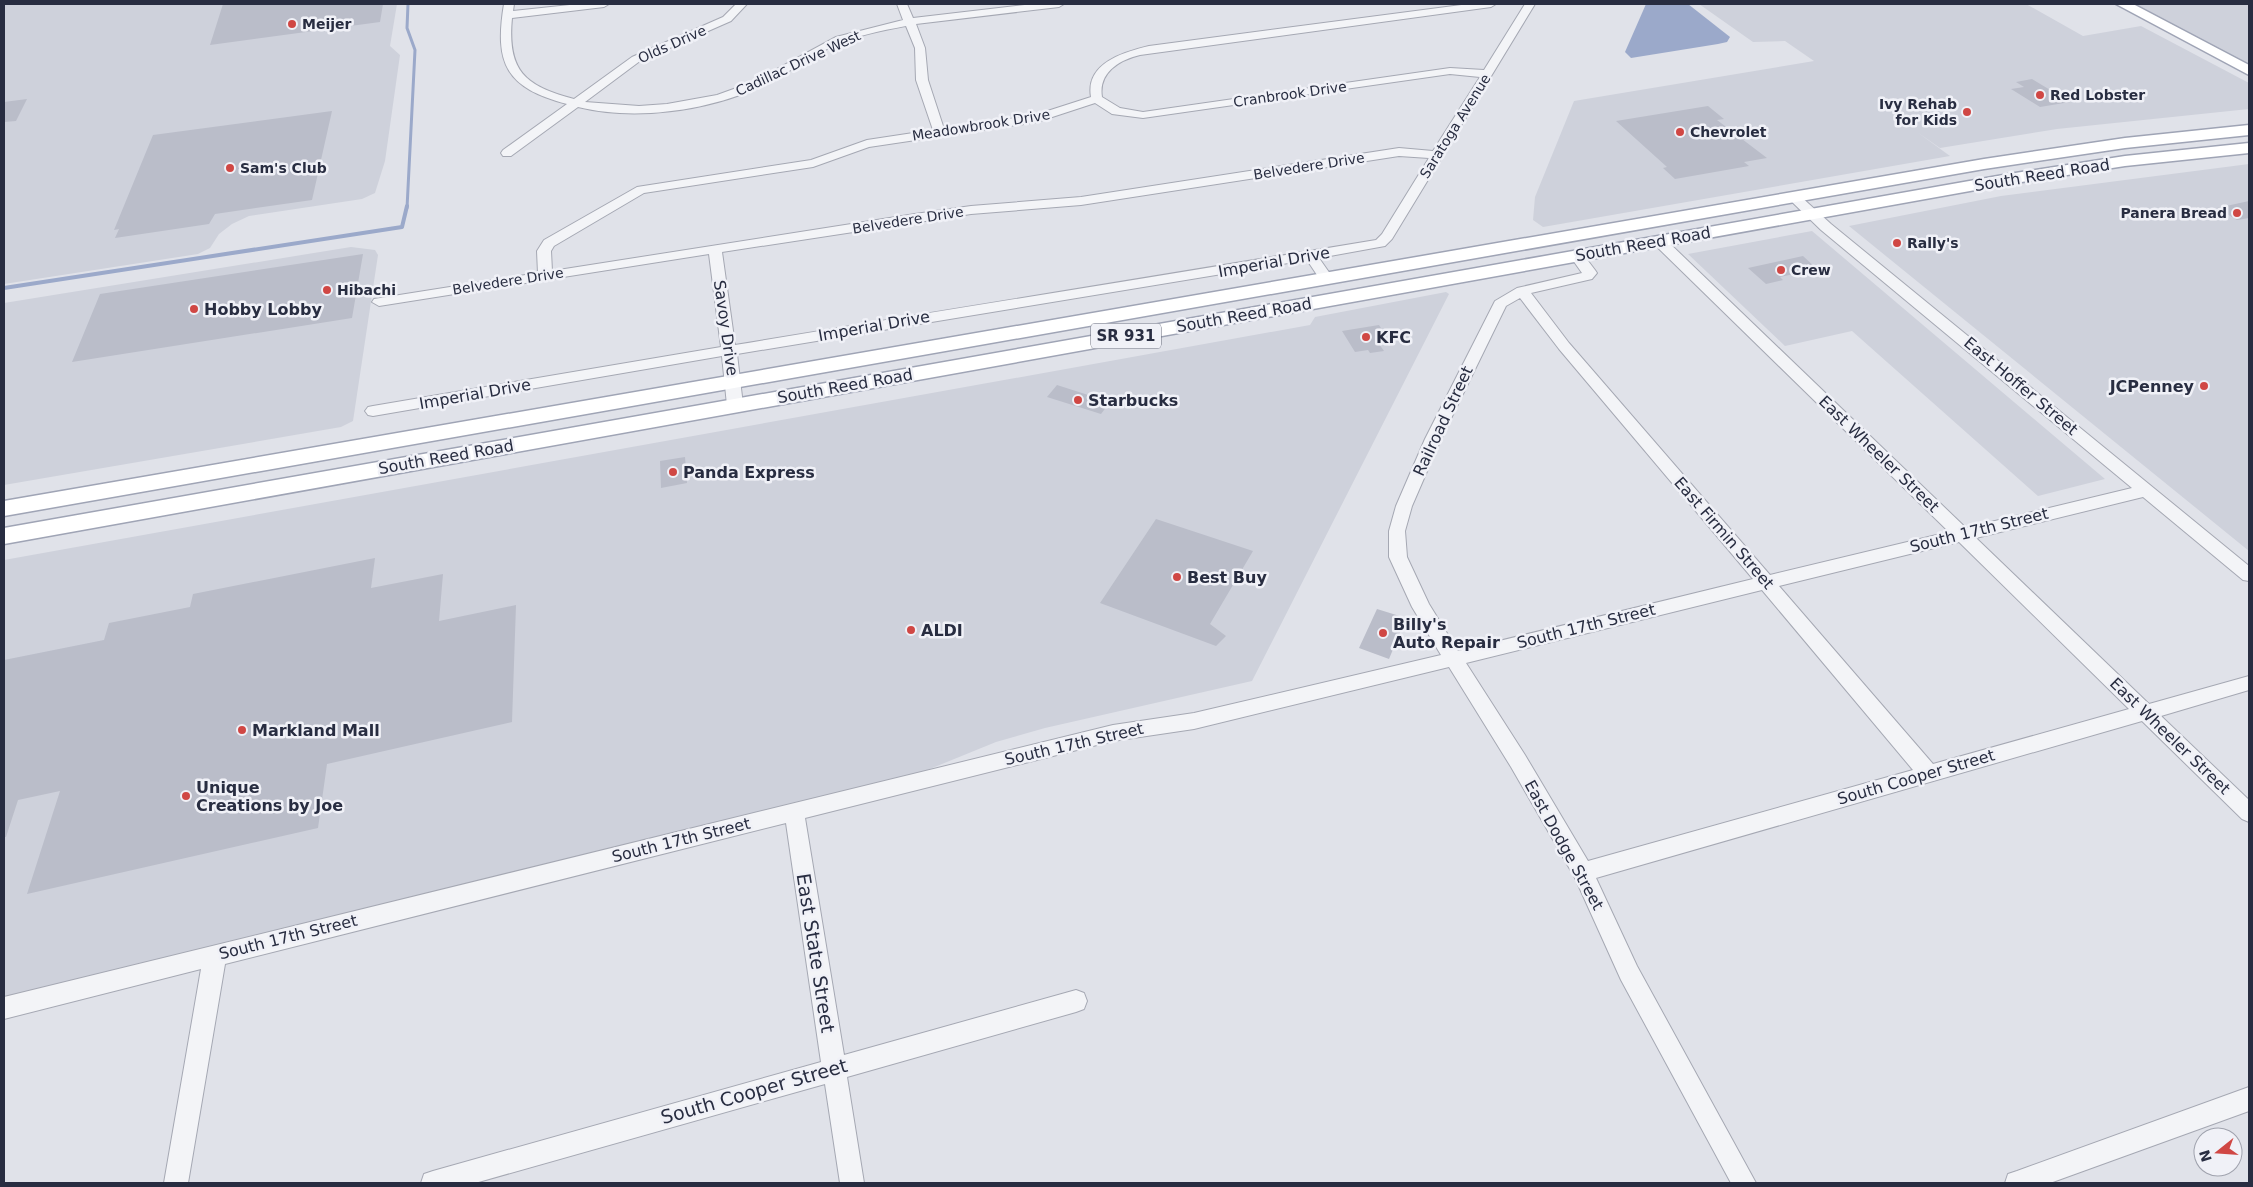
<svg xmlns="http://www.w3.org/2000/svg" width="2253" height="1187" font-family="'DejaVu Sans',sans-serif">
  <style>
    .built { fill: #ced1db }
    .water { fill: #9ba9ca }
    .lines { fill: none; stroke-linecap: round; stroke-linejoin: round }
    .stream-far1 { stroke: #9ba9ca; stroke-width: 3 }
    .stream { stroke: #9ba9ca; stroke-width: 4 }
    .building { fill: #babdc9 }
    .minor-casing { stroke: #a5a8b3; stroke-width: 2 }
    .major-casing { stroke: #9fa4b5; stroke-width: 3 }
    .minor { fill: #f3f4f7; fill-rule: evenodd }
    .major { fill: #fff; fill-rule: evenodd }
    .poi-dot { fill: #d04744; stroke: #f0f1f7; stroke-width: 2 }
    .labels { text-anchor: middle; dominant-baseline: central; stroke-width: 5; stroke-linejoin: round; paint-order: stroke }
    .far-poi-label { font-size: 14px; font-weight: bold; fill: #282d41; stroke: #f0f1f7; text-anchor: start }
    .far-street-label { font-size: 14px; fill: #282d41; stroke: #f0f1f7 }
    .shield { fill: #f0f1f7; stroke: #646878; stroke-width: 1 }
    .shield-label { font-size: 15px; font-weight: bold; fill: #282d41 }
    .street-label { font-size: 16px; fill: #282d41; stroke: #f0f1f7 }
    .poi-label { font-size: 16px; font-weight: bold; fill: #282d41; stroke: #f0f1f7; text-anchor: start }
    .near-street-label { font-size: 19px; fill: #282d41; stroke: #f0f1f7 }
  </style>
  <rect width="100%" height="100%" fill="#e0e2e9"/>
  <path class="built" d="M 4,4 L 397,4 L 390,46 L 400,55 L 385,161 L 375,193 L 362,199 L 249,216 L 232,224 L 219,234 L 210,248 L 198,254 L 4,284 Z
    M 1699,4 L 2026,4 L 2083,36 L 2141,26 L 2249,83 L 2249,109 L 2057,129 L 1940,148 L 1917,132 L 1950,156 L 1543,227 L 1533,220 L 1535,197 L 1574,101 L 1814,61 L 1785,41 L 1753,42 Z
    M 2121,4 L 2249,4 L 2249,71 Z
    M 2249,164 L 2249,551 L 1849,226 L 2001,196 Z
    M 1812,231 L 2105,479 L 2038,496 L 1852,331 L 1785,346 L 1688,254 Z
    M 351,247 L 375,250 L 378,255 L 353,421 L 341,427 L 4,485 L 4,303 Z
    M 1446,292 L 1449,294 L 1252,681 L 1045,728 L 996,742 L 915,775 L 4,998 L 4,560 L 1310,325 L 1315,317 Z"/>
  <path class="water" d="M 1646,4 L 1688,4 L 1730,37 L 1727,42 L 1718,44 L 1631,58 L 1625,52 Z"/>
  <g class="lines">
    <path class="stream-far1" d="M 407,208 L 415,50 L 407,28 L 408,4"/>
    <path class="stream" d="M 4,288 L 402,227 L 407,206"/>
  </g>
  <path class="building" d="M 223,4 L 383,4 L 380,22 L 210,45 Z
    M 2032,79 L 2070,102 L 2040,107 L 2011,89 L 2024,87 L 2016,82 Z
    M 27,99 L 16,121 L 4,122 L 4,102 Z
    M 1708,106 L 1724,119 L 1717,120 L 1767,158 L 1744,162 L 1749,166 L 1675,179 L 1663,168 L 1667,167 L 1616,121 Z
    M 332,111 L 312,200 L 215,214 L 209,224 L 115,238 L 119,229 L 114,230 L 153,135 Z
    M 2249,201 L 2249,218 L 2237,220 L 2217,208 Z
    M 363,254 L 352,318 L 72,362 L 100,294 Z
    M 1803,256 L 1817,269 L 1780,277 L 1783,280 L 1766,284 L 1748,268 Z
    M 1379,325 L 1390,342 L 1379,344 L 1384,351 L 1370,353 L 1368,350 L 1355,352 L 1342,331 Z
    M 1057,385 L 1110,402 L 1101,414 L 1047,397 Z
    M 685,457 L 687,483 L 661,488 L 660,461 Z
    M 1156,519 L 1253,551 L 1210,624 L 1226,636 L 1216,646 L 1100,603 Z
    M 375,558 L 371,588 L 443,574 L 439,621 L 516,605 L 512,722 L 327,764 L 318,828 L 27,894 L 60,791 L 18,800 L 6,837 L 4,837 L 4,660 L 104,640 L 109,623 L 190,607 L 193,594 Z
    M 1377,609 L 1406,618 L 1389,659 L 1359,648 Z"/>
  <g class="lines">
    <defs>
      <path id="minor" d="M 504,4 L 514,4 L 513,11 L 579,4 L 609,4 L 604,7 L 512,18 C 507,70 524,86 574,99 L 632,57 L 723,17 L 736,4 L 747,4 L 731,21 L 640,61 L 585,102 L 639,106 L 667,104 L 717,95 L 753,82 L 836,37 L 903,20 L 897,4 L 907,4 L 913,18 L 1033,4 L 1064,4 L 1059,7 L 916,24 L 925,48 L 928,80 L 944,129 L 1035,115 L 1091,97 C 1085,63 1124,52 1149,46 L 1469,4 L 1496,4 L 1491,7 L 1140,55 C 1119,60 1098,73 1102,97 L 1120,108 L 1143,112 L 1450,68 L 1484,70 L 1525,4 L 1535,4 L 1392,239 L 1385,246 L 1319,258 L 1333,278 L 1331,281 L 1321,281 L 1307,260 L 737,354 L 743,405 L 735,410 L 727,405 L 722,356 L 373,416 L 368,415 L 365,411 L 368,407 L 373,406 L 721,347 L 709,254 L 379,306 L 372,302 L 374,299 L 538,273 L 537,251 L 544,240 L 637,187 L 811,160 L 867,140 L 933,130 L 916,80 L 915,48 L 906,26 C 880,31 853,36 829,48 C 806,59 784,76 760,87 C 706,111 635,121 578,107 L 511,156 L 503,156 L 501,153 L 503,150 L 567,104 C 506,88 494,64 504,4 ZM 1450,74 L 1480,77 L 1433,151 L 1399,148 L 1081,197 L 971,206 L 915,214 L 552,271 L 551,251 L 554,246 L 644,193 L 813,167 L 869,147 L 1037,122 L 1095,103 L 1112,114 L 1143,118 ZM 1399,156 L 1429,158 L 1382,234 L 1376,240 C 1162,276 949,309 735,345 L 722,252 L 971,214 L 1081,205 Z
        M 1794,193 L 1798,194 L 1831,224 L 2249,566 L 2249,581 L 2243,580 L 2143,497 L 1976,538 L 2149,704 L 2249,676 L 2249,690 L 2161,716 L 2249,800 L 2249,822 L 2242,819 L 2142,721 L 1596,878 L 1637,966 L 1756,1183 L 1731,1183 L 1621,980 L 1575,878 L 1511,767 L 1449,667 L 1194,729 L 1113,741 L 805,818 L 844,1055 L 1076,990 L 1084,993 L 1087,1001 L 1084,1009 L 1076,1012 L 847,1077 L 864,1183 L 840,1183 L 825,1084 L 475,1183 L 421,1183 L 424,1174 L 433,1171 L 821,1062 L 786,823 L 225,964 L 188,1183 L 164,1183 L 201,969 L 4,1019 L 4,997 L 1113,725 L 1194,713 L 1441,655 L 1412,607 L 1389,557 L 1389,531 L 1396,506 L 1425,439 L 1495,301 L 1517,288 L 1582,273 L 1570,256 L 1572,253 L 1582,253 L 1595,270 L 1597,273 L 1592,279 L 1531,293 L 1569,343 L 1770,575 L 1949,532 L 1654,244 L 1652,241 L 1654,238 L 1664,238 L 1966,528 L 2132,488 L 1821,230 L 1790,200 L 1788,197 L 1790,194 ZM 1520,298 L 1559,349 L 1753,579 L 1458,651 L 1429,604 L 1407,557 L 1405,531 L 1412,506 L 1441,439 L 1506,306 ZM 1959,542 L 2129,709 L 1933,764 L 1779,586 ZM 1762,590 L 1913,770 L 1588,861 L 1525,755 L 1466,663 Z
        M 2249,1087 L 2249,1111 L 2050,1183 L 2005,1183 L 2008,1174 L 2017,1171 Z"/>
      <path id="major" d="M 2116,4 L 2133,4 L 2249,65 L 2249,75 Z
        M 2249,125 L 2249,135 L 2125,148 L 1984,169 L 4,516 L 4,501 L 1984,159 L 2125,138 Z
        M 2249,143 L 2249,153 L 2125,166 L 2009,184 L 4,544 L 4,528 L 2009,174 L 2125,156 Z"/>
    </defs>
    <use href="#minor" class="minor-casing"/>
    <use href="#major" class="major-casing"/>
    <use href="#minor" class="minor"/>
    <use href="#major" class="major"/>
  </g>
  <g class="poi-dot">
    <circle cx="292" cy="24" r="5"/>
    <circle cx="2040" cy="95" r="5"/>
    <circle cx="1967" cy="112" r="5"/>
    <circle cx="1680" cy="132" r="5"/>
    <circle cx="230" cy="168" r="5"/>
    <circle cx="2237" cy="213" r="5"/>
    <circle cx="1897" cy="243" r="5"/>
    <circle cx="1781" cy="270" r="5"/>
    <circle cx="327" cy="290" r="5"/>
    <circle cx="194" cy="309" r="5"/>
    <circle cx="1366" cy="337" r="5"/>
    <circle cx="2204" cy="386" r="5"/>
    <circle cx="1078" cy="400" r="5"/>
    <circle cx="673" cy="472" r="5"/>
    <circle cx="1177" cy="577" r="5"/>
    <circle cx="911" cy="630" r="5"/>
    <circle cx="1383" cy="633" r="5"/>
    <circle cx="242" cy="730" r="5"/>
    <circle cx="186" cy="796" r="5"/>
  </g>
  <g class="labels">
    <g class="far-poi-label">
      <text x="302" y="24">Meijer</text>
      <text x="2050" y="95">Red Lobster</text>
      <text x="1957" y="104" text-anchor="end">Ivy Rehab<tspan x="1957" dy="16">for Kids</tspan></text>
      <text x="1690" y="132">Chevrolet</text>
      <text x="240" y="168">Sam's Club</text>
      <text x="2227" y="213" text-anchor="end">Panera Bread</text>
      <text x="1907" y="243">Rally's</text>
      <text x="1791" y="270">Crew</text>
      <text x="337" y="290">Hibachi</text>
    </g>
    <g class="far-street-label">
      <text transform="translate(672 44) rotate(-24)">Olds Drive</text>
      <text transform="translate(798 63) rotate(-25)">Cadillac Drive West</text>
      <text transform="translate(1290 94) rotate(-8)">Cranbrook Drive</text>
      <text transform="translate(981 125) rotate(-9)">Meadowbrook Drive</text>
      <text transform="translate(1455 126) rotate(-58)">Saratoga Avenue</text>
      <text transform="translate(1309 166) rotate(-9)">Belvedere Drive</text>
      <text transform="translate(908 220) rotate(-9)">Belvedere Drive</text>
      <text transform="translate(508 281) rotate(-9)">Belvedere Drive</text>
    </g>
    <rect class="shield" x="1091" y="323.5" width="70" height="25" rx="4"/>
    <g class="shield-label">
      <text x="1126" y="336">SR 931</text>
    </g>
    <g class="street-label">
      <text transform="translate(2042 175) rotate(-9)">South Reed Road</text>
      <text transform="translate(1643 244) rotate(-10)">South Reed Road</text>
      <text transform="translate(1274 262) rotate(-10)">Imperial Drive</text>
      <text transform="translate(1244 315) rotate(-10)">South Reed Road</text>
      <text transform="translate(874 326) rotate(-10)">Imperial Drive</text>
      <text transform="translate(726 328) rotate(82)">Savoy Drive</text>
      <text transform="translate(845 386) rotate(-10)">South Reed Road</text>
      <text transform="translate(2021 386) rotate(40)">East Hoffer Street</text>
      <text transform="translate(475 394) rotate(-10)">Imperial Drive</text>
      <text transform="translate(1443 421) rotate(-65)">Railroad Street</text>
      <text transform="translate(1879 454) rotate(44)">East Wheeler Street</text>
      <text transform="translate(446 457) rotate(-10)">South Reed Road</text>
      <text transform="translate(1979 530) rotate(-14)">South 17th Street</text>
      <text transform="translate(1724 533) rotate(49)">East Firmin Street</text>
      <text transform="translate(1586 626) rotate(-14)">South 17th Street</text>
      <text transform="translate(2170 736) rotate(44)">East Wheeler Street</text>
      <text transform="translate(1074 744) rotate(-13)">South 17th Street</text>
      <text transform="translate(1916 777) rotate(-16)">South Cooper Street</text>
      <text transform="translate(681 840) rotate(-14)">South 17th Street</text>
      <text transform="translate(1564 845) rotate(61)">East Dodge Street</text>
      <text transform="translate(288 937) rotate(-14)">South 17th Street</text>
    </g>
    <g class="poi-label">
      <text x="204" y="309">Hobby Lobby</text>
      <text x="1376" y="337">KFC</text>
      <text x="2194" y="386" text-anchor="end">JCPenney</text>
      <text x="1088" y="400">Starbucks</text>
      <text x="683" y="472">Panda Express</text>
      <text x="1187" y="577">Best Buy</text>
      <text x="1393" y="624">Billy's<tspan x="1393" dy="18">Auto Repair</tspan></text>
      <text x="921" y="630">ALDI</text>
      <text x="252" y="730">Markland Mall</text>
      <text x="196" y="787">Unique<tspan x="196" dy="18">Creations by Joe</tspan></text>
    </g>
    <g class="near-street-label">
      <text transform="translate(816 953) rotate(81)">East State Street</text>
      <text transform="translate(754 1091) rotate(-16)">South Cooper Street</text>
    </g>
  </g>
  <rect width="2253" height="1187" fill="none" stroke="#282d41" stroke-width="10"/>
  <g transform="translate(2218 1152) rotate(253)"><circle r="24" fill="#f0f1f7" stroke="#a0a3ae"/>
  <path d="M0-4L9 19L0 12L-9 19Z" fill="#d04744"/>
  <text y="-8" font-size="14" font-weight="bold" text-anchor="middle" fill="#282d41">N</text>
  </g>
</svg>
